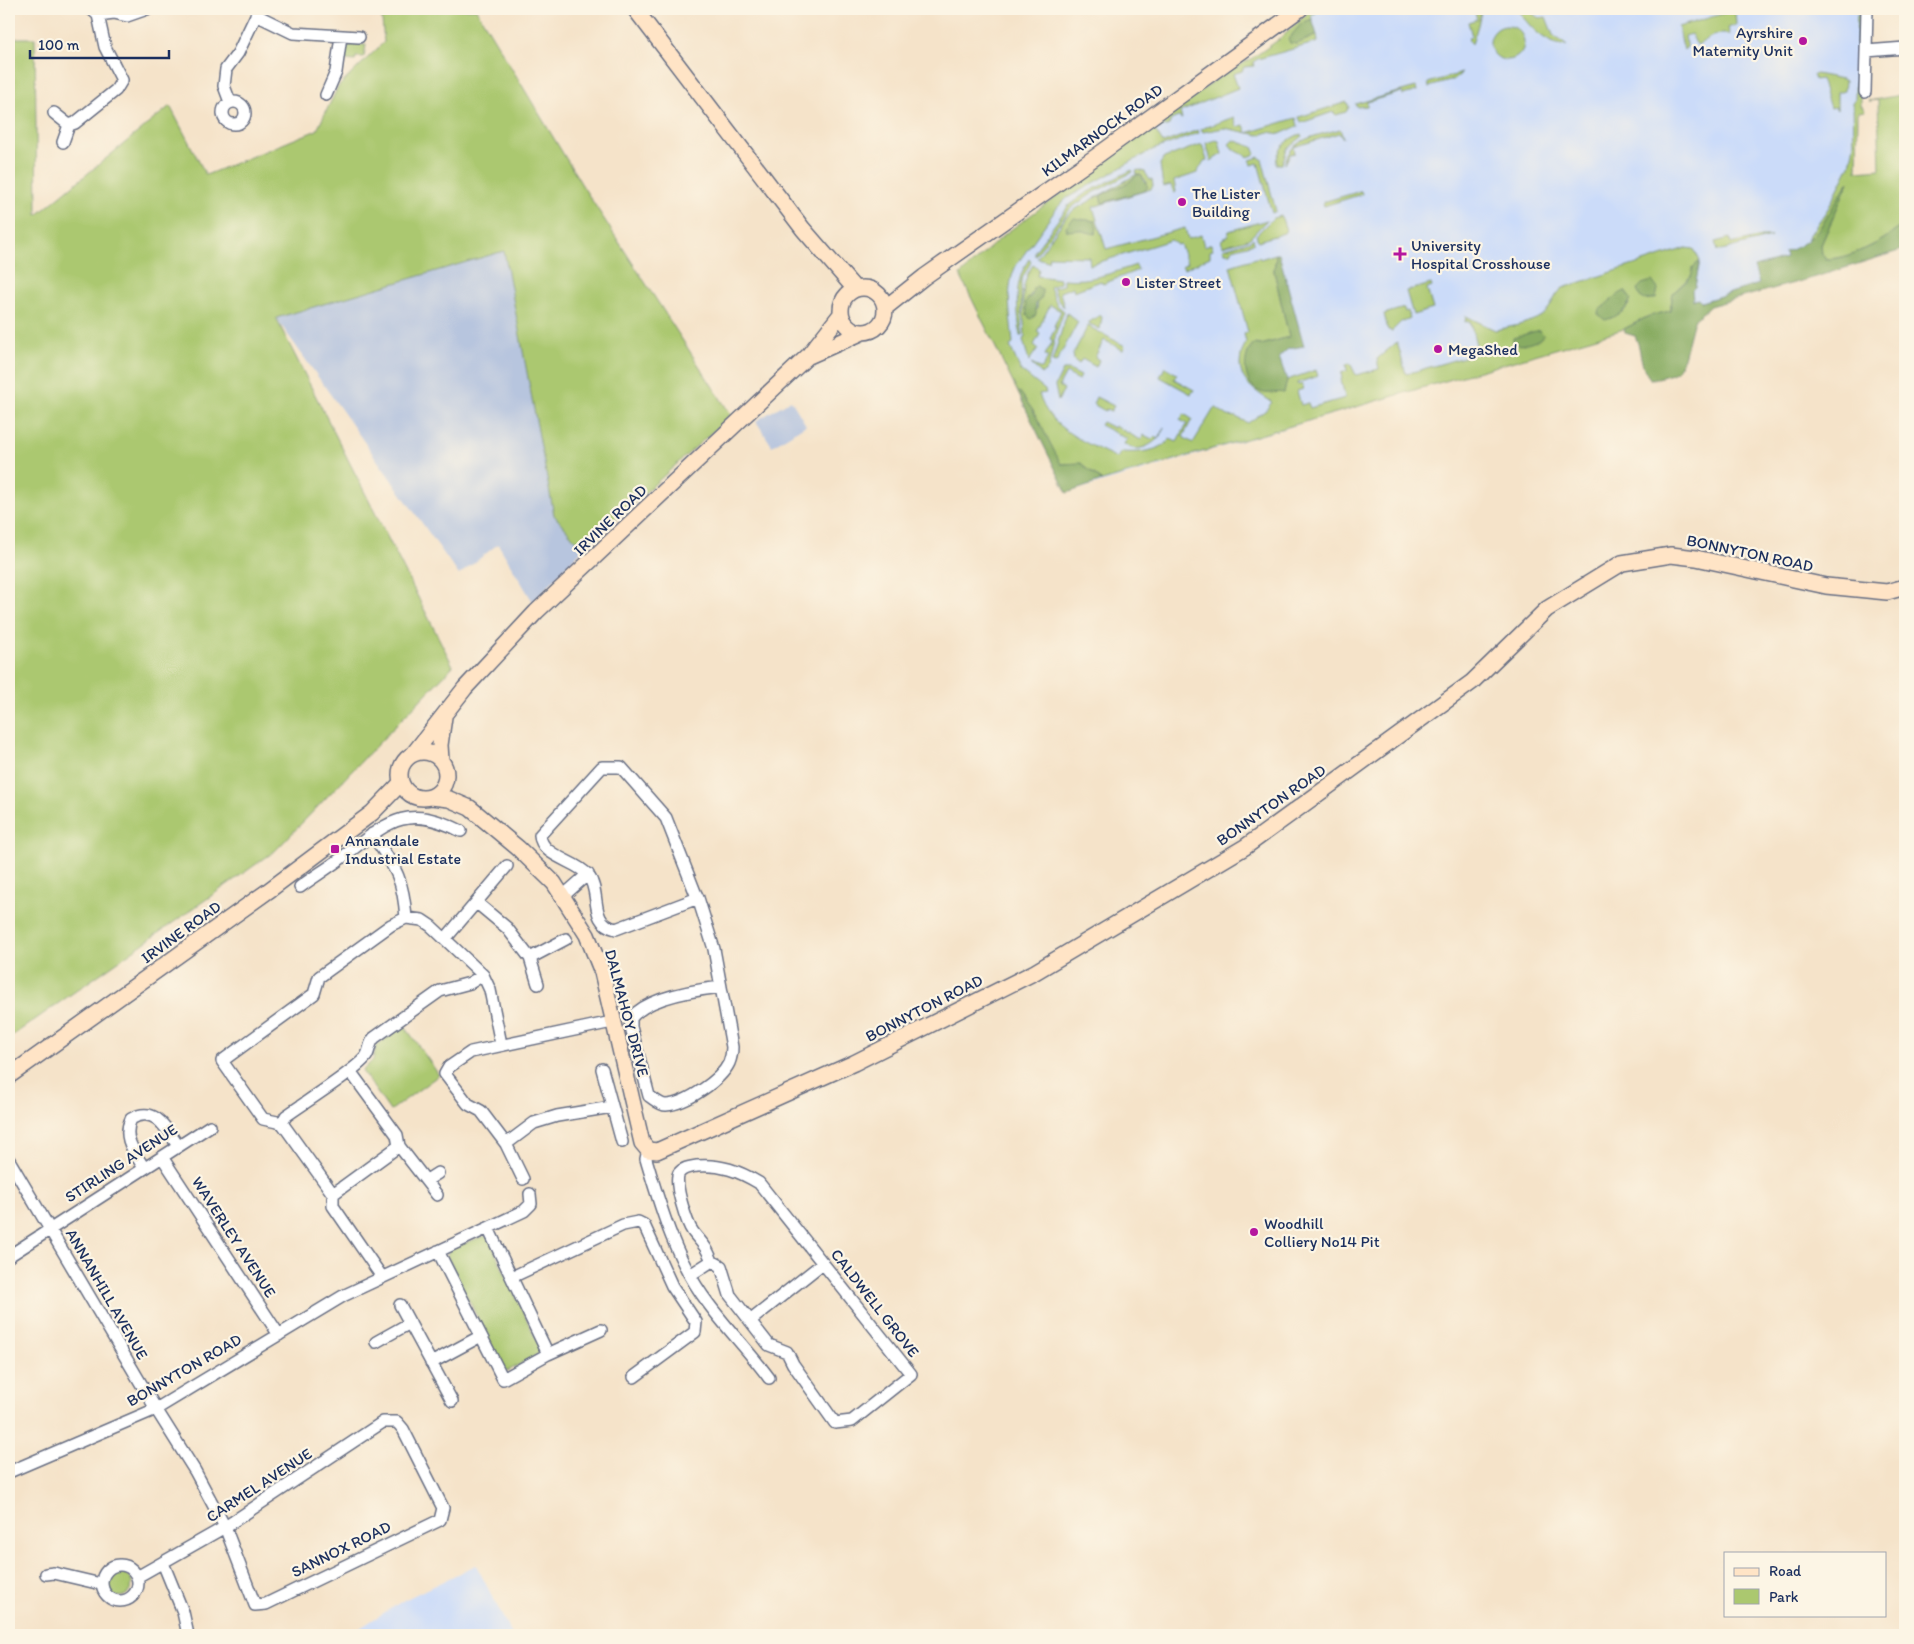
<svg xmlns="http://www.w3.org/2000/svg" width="1914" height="1644" font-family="Itim,sans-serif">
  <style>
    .built { fill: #cbdbf9 }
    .industrial { fill: #b7c5de }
    .green { fill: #abc86f; stroke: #637c66; fill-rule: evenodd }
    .forest { fill: #88ac62; stroke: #526e60 }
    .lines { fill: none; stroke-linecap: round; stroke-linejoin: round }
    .street-casing { stroke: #676e83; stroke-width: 14 }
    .secondary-casing { stroke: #676e83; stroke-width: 18 }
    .street { stroke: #fff; stroke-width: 11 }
    .secondary { stroke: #ffe4c6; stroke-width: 15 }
    .poi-dot { fill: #b5179e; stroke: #fcf5e5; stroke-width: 2 }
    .labels { text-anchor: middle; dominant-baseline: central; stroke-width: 4.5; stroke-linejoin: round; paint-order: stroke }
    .poi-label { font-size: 16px; fill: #1b2f5e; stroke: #fcf5e5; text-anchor: start }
    .street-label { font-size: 16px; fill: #1b2f5e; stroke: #fcf5e5 }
  </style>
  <rect width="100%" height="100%" fill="#fcf5e5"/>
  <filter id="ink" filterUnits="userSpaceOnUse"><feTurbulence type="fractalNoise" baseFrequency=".02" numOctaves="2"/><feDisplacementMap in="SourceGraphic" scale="10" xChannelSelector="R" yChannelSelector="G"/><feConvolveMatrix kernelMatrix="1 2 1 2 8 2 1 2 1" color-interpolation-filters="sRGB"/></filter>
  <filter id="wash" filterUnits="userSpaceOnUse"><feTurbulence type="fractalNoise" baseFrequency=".0096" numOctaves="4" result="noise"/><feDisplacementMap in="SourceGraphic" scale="20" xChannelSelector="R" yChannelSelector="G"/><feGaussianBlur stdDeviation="1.12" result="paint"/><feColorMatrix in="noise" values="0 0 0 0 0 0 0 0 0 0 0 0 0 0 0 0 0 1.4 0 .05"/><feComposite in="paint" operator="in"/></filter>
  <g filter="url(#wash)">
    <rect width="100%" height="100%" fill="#f5e3c9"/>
    <path class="built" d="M 1312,9 L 1859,9 L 1857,172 L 1806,274 L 1067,493 L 960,275 L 1005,234 L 1225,73 L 1254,57 L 1281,38 Z
      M 476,1565 L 512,1635 L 349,1635 L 404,1600 Z"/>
    <path class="industrial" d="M 504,250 L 554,514 L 583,549 L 533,602 L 498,544 L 459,575 L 276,318 Z
      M 791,400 L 806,425 L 772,446 L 756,421 Z"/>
    <path class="green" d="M 381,9 L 476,9 L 582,185 L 731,415 L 583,549 L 554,515 L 504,251 L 276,318 L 453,666 L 275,851 L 9,1038 L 9,42 L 16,38 L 35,38 L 37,215 L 170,106 L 206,175 L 317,130 L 338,87 L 384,42 Z
      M 1312,9 L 1315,9 L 1316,13 L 1311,15 L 1312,19 L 1302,23 L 1290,43 L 1297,44 L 1317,35 L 1318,42 L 1258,59 L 1253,62 L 1254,66 L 1244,67 L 1242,71 L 1233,74 L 1238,88 L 1180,112 L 1182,119 L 1178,117 L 1171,120 L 1169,125 L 1155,130 L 1163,143 L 1198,130 L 1199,133 L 1152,150 L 1067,198 L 1057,208 L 1017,264 C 1004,287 1011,318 1013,344 L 1010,346 L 1021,371 L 1045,390 L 1046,393 L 1039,394 C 1049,430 1086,442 1117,458 L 1121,452 C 1136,453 1161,452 1170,439 L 1177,442 L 1187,424 L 1180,420 L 1184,414 L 1192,419 L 1183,437 L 1193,443 L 1215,407 L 1228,416 L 1236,417 L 1248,423 L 1266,410 L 1272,402 C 1246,386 1231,373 1246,342 L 1244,334 L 1248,332 L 1230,266 L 1259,257 L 1260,259 L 1276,254 L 1274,271 L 1289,337 L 1261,345 L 1254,344 L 1248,350 L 1247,358 L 1268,393 L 1277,391 L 1284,393 L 1287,380 L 1316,370 L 1318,376 L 1297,383 L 1298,385 L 1302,384 L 1303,389 L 1297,391 L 1301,405 L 1308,403 L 1310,408 L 1345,398 L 1341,379 L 1342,379 L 1341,373 L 1347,371 L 1346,364 L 1350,363 L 1356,375 L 1379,369 L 1377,359 L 1397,342 L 1406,374 L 1478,353 L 1470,321 L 1465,322 L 1466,316 L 1495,330 C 1509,327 1537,323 1547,311 C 1553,303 1555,294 1563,288 L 1686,248 L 1694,249 L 1700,261 L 1693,267 L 1693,274 L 1673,293 L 1670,311 L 1649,316 L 1624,329 L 1102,481 C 1091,469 1077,462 1061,464 L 1056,459 L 1034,412 L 1018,393 L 960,275 L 1005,234 L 1225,73 L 1254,57 L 1281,38 ZM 1612,303 L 1630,303 L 1623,312 L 1607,304 Z
      M 1474,9 L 1481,9 C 1480,21 1476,32 1472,44 L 1470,44 L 1468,38 L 1472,36 L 1468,22 L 1477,19 Z
      M 1517,9 L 1532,9 L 1533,14 L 1539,18 L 1546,17 L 1553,35 L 1567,46 C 1544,44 1529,26 1517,9 Z
      M 1735,10 L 1736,25 L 1728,28 L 1730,35 C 1713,31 1710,39 1697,45 L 1691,34 L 1685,36 L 1687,47 L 1684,50 L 1678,27 Z
      M 1857,15 L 1861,15 L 1861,105 L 1865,111 L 1858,112 L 1857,171 L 1880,169 L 1878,100 L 1869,101 L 1905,94 L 1905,221 C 1893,238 1850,259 1827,259 L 1822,255 L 1821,245 L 1848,183 C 1837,199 1825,231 1807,239 L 1829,207 L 1850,165 L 1854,145 L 1853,102 L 1855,100 Z
      M1490 43a17 17 0 1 1 34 0a17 17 0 1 1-34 0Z
      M 350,44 L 366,45 L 364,57 L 356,57 L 355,61 L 345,60 L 346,50 Z
      M 1462,73 L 1453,80 L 1429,87 L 1428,83 Z
      M 1816,74 L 1842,79 L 1845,81 L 1844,91 L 1837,93 L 1837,110 L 1835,107 L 1830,108 L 1821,79 L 1815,80 L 1813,75 Z
      M 1416,87 L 1417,91 L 1403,95 L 1402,92 L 1367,102 L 1367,106 L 1357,107 L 1355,104 Z
      M 1347,102 L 1349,107 L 1346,112 L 1336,115 L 1333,112 L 1301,123 L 1299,117 Z
      M 1234,117 L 1237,127 L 1244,125 L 1247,133 L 1296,118 L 1298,126 L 1280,134 L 1269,132 L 1259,135 L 1224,128 L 1203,132 L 1201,129 Z
      M 1340,129 L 1343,138 L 1339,133 L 1294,147 L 1295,153 L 1290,154 L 1285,164 C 1289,138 1318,136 1340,129 Z
      M 1301,134 L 1302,137 L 1287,149 L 1282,164 L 1276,164 C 1277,150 1287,138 1301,134 Z
      M 1216,140 L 1219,141 L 1222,154 L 1211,161 L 1206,143 Z
      M 1233,140 L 1253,147 L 1256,154 L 1248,157 L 1233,149 L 1229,144 Z
      M 1202,144 L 1207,160 L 1204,161 L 1197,173 L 1174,181 L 1176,192 L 1174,193 L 1171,185 L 1163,187 L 1160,164 L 1164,158 Z
      M 1259,157 L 1262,159 L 1276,211 L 1272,213 L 1258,163 L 1252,165 L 1250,160 Z
      M 1132,170 L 1133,172 L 1093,193 L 1071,208 L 1035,256 L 1035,251 L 1069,205 L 1086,193 Z
      M 1139,170 L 1145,172 L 1150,180 L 1152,179 L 1153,186 L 1151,189 L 1093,207 L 1106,249 L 1185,228 L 1188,239 L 1201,235 L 1204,246 L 1211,244 L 1213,250 L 1210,251 L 1210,257 L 1184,269 L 1182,266 L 1187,263 L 1180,244 L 1177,245 L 1171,240 L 1090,265 L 1089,257 L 1049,256 L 1048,261 L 1037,258 L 1067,216 L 1074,210 L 1137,174 L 1136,171 ZM 1137,175 L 1141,175 L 1147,182 L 1102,203 L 1100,195 C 1113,189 1127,186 1137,175 ZM 1091,220 L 1094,233 L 1079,230 L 1081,221 Z
      M 1361,191 L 1362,194 L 1324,206 L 1323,202 Z
      M 1281,216 L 1286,230 L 1284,233 L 1258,241 L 1256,235 L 1273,218 Z
      M 1267,220 L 1249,239 L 1223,246 L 1221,240 L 1228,236 L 1229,231 Z
      M 1761,237 L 1771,237 L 1718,251 L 1715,242 L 1730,238 L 1731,244 Z
      M 1253,238 L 1254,243 L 1233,249 L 1231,253 L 1225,253 L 1223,249 L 1250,241 Z
      M 1029,259 L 1031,262 L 1021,281 L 1022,336 L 1020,336 C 1018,307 1012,285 1029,259 Z
      M 1033,265 L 1039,269 L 1037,276 L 1060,279 L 1060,283 L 1050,287 L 1057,305 L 1064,311 L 1056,334 L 1048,369 L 1042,374 L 1031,364 L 1042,369 L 1048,357 L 1045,355 L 1053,341 L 1050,339 L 1056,327 L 1054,326 L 1061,311 L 1050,305 L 1037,332 L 1040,334 L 1034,345 L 1038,348 L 1029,361 L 1023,340 L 1025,336 C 1024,312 1018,285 1033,265 ZM 1033,292 L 1038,300 L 1037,310 L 1027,316 L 1028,298 Z
      M 1136,265 L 1138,270 L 1103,284 L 1101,281 L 1074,291 L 1073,287 L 1060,292 L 1064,307 L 1059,302 L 1053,288 L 1063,285 L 1063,279 C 1089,282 1112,273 1136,265 Z
      M 1431,284 L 1432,287 L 1427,289 L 1433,309 L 1413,315 L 1406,291 Z
      M 1404,308 L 1405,312 L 1408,311 L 1410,318 L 1401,322 L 1392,331 L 1388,330 L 1384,314 Z
      M 1067,313 L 1078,322 L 1056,363 L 1052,362 Z
      M 1100,315 L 1102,317 L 1100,329 L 1088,323 Z
      M 1088,326 L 1125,346 L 1123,350 L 1104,340 L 1095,357 L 1099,360 L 1096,367 L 1082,359 L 1079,364 L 1074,360 L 1073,354 Z
      M 1165,367 L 1177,374 L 1174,379 L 1194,390 L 1191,394 L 1160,377 Z
      M 1063,370 L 1069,370 L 1081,376 L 1079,380 L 1066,373 L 1059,386 L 1064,389 L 1058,401 L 1055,386 Z
      M 1096,397 L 1114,406 L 1111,411 L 1106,409 L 1105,411 L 1093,404 Z
      M 1102,422 L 1114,428 L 1115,426 L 1141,440 L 1144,435 L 1152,439 L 1154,437 L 1158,439 L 1165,428 C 1159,442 1139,456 1124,444 L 1127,439 L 1100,425 Z
      M 404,1025 L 439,1075 L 390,1111 L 362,1071 L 373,1060 L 376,1046 Z
      M 484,1236 L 488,1237 L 542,1352 L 508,1371 L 503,1369 L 447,1256 L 449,1249 Z
      M106 1584a13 13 0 1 1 26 0a13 13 0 1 1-26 0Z"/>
    <path class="forest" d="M 1312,19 L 1317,35 L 1297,44 L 1290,43 L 1288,39 L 1302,23 Z
      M 1137,175 L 1141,175 L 1148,187 L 1144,191 L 1102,203 L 1100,196 C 1113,188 1127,186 1137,175 Z
      M 1849,181 L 1821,245 L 1822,255 L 1827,259 C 1850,259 1893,238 1905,221 L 1905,249 L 1816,277 L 1710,306 L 1694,320 L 1684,358 L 1677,371 L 1672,374 L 1651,380 C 1638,364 1643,352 1635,336 L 1625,333 L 1624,329 L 1649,316 L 1670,311 L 1673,293 L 1691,277 L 1693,267 L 1700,261 L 1695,287 L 1692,290 L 1693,300 L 1698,299 L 1701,302 L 1759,284 L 1754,267 L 1786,258 L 1785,252 C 1823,240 1828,209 1849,181 Z
      M 1074,218 L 1095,221 L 1097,228 L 1095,234 L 1079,230 L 1067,231 L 1066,226 Z
      M 1276,254 L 1279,254 L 1304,346 L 1288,349 L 1279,357 L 1287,380 L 1284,393 C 1276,391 1268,395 1261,392 C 1242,385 1242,356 1253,344 L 1261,345 L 1289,337 L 1274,271 Z
      M 1652,281 L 1658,289 L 1656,298 L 1645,300 L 1640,297 L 1637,289 L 1642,284 Z
      M 1037,286 L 1042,290 L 1042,297 L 1036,304 L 1036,315 L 1031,319 L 1027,316 L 1025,302 L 1032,295 L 1033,288 Z
      M 1625,291 L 1631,299 C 1626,311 1617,317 1605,320 L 1598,314 L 1599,310 C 1607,304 1617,294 1625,291 Z
      M 1539,330 L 1544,335 C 1539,342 1519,348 1513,343 L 1513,338 Z
      M 1020,392 L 1034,412 L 1061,464 L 1081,463 L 1102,481 L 1067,493 L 1018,393 Z"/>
  </g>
  <g filter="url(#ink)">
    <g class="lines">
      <defs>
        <path id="street" d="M 91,9 L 98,15 L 114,13 L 127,16 L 147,9
          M 256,15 L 293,33 L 359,37
          M 1866,51 L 1905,48
          M 1865,92 L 1867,9
          M 326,95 L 336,72 L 341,36
          M223 113a11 11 0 1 1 22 0a11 11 0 1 1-22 0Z
          M 230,102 L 224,86 L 226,69 L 238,53 L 259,9
          M 54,113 L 69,125 L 75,123 L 116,90 L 122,80 L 105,47 L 98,15
          M 63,142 L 69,125
          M 372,834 C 395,868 403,876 406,918
          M 300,887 C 315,876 330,867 344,856 C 388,822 406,803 461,831
          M 563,896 L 588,874
          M 698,898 L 616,929 C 588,923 602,893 588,875 C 576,860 541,857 540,835 L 602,767 L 621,767 L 666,818 L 695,892 L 698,898 L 714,949 L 732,1047 C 732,1052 731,1058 729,1063 C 721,1080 686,1104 666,1105 C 660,1105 654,1099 649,1096 L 631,1027 L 631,1018 C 648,997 695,990 721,987
          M 477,903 L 507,928 L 530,958 L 538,984
          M 446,938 L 507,866
          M 530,958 L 566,939
          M 602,1069 L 622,1142
          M 350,1071 L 397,1135 L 399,1146 L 333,1194 L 333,1206 L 382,1277
          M 282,1123 L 286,1116 C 301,1105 361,1067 367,1055 C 370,1049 369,1044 374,1038 L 440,991 L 470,983 L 483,975
          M 506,1144 L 534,1123 L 557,1116 L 612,1107
          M 399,1146 L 437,1195
          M 648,1150 L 646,1159 C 661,1209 676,1261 708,1303 C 727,1329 750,1352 769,1378
          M 162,1157 L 279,1335
          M 9,1160 L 156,1409 L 195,1471 L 225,1527 L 255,1605 L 266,1604 L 440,1520 L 443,1508 L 403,1429 L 397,1422 L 383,1422 L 225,1527 L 137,1577
          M 144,1168 C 134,1151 122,1138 131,1119 C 155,1105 166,1128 178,1146
          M 523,1179 L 506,1144 L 481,1111 L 468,1104 L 445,1074 L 449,1067 L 471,1052 L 612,1022
          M 427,1180 L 438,1173
          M 333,1194 L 282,1123 L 263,1119 L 222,1061 L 314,994 L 319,977 L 391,925 L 406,918 L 422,920 L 431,926 L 483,975 L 490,990 L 501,1044
          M 488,1228 L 548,1354
          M 438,1251 L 503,1379 L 548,1354 L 601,1330
          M 9,1256 L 210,1126
          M 690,1275 L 712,1261 C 705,1244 703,1245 693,1232 C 687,1224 673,1182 679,1173 C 684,1167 691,1167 697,1166 C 721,1164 739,1171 759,1183 L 911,1374 L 852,1421 L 835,1423 L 793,1364 L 787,1352 L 769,1345 L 730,1295 L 721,1266 L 712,1261
          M 512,1277 L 623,1225 L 638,1222 L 644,1225 L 672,1286 L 696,1322 L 695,1332 L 634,1377
          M 345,1295 L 524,1211 L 531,1204 L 530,1194
          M 400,1305 L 452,1401
          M 750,1321 L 823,1263
          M 376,1342 L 410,1323
          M 431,1363 L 481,1336
          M 9,1472 L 156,1409 L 343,1296
          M 163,1563 L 183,1612 L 188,1635
          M102 1583a18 18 0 1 1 36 0a18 18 0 1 1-36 0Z
          M 46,1574 L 54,1573 L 101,1584"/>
        <path id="secondary" d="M 635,9 L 803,229 L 855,289
          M841 310a22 22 0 1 1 44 0a22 22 0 1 1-44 0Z
          M 885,308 L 924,277 L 1094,158 L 1300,9
          M 809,356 L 863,332
          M400 775a23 23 0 1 1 46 0a23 23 0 1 1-46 0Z
          M 414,753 L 465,688 L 536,612 L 808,356 L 841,314
          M 441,760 L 440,745 L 444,717
          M 431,797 L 449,799 L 470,808 L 518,848 L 554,883 L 587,935 L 602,972 L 642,1143 L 648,1150 L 657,1151 L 854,1063 L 1035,972 L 1245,847 L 1472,682 L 1547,609 L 1622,563 L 1671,555 L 1696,558 L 1826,586 L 1887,592 L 1905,587
          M 9,1076 L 268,891 L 372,813 L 401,783"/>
      </defs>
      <use href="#street" class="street-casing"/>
      <use href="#secondary" class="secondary-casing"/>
      <use href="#street" class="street"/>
      <use href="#secondary" class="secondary"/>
    </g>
  </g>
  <g class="poi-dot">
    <circle cx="1803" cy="41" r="5"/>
    <circle cx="1182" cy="202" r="5"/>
    <path d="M1397.5 246.5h5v5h5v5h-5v5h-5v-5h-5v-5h5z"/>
    <circle cx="1126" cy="282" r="5"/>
    <circle cx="1438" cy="349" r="5"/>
    <rect x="330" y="844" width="10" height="10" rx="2.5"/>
    <circle cx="1254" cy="1232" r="5"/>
  </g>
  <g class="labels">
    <g class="poi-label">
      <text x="1793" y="32" text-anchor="end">Ayrshire<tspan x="1793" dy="18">Maternity Unit</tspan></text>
      <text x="1192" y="193">The Lister<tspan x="1192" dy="18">Building</tspan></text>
      <text x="1411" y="245">University<tspan x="1411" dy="18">Hospital Crosshouse</tspan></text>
      <text x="1136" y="282">Lister Street</text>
      <text x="1448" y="349">MegaShed</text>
      <text x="345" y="840">Annandale<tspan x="345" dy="18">Industrial Estate</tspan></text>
      <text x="1264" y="1223">Woodhill<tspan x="1264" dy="18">Colliery No14 Pit</tspan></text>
    </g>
    <g class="street-label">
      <text transform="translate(1102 130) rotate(-36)">KILMARNOCK ROAD</text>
      <text transform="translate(610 520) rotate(-44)">IRVINE ROAD</text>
      <text transform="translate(1750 553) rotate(12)">BONNYTON ROAD</text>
      <text transform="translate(1271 805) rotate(-35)">BONNYTON ROAD</text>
      <text transform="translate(181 932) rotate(-36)">IRVINE ROAD</text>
      <text transform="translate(924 1008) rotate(-27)">BONNYTON ROAD</text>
      <text transform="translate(627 1013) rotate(75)">DALMAHOY DRIVE</text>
      <text transform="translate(121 1163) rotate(-33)">STIRLING AVENUE</text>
      <text transform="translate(234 1237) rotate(57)">WAVERLEY AVENUE</text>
      <text transform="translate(107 1294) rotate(60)">ANNANHILL AVENUE</text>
      <text transform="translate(875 1303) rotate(52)">CALDWELL GROVE</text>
      <text transform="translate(184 1370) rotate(-30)">BONNYTON ROAD</text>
      <text transform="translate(259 1485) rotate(-33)">CARMEL AVENUE</text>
      <text transform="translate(341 1549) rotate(-26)">SANNOX ROAD</text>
    </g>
  </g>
  <rect width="1914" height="1644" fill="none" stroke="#fcf5e5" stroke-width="30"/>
  <rect x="1724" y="1552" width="162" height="65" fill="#fcf5e5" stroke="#a2a6af"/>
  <rect x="1734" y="1568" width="25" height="8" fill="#ffe4c6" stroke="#a2a6af"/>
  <text x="1769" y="1576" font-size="15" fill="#1b2f5e">Road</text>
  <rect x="1734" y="1589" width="25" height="15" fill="#abc86f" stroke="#a2a6af"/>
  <text x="1769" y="1602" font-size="15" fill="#1b2f5e">Park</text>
  <path d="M30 50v8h139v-8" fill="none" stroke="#1b2f5e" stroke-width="2.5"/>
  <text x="38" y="50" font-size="15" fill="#1b2f5e" stroke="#fcf5e5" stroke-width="4" paint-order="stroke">100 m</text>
</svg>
